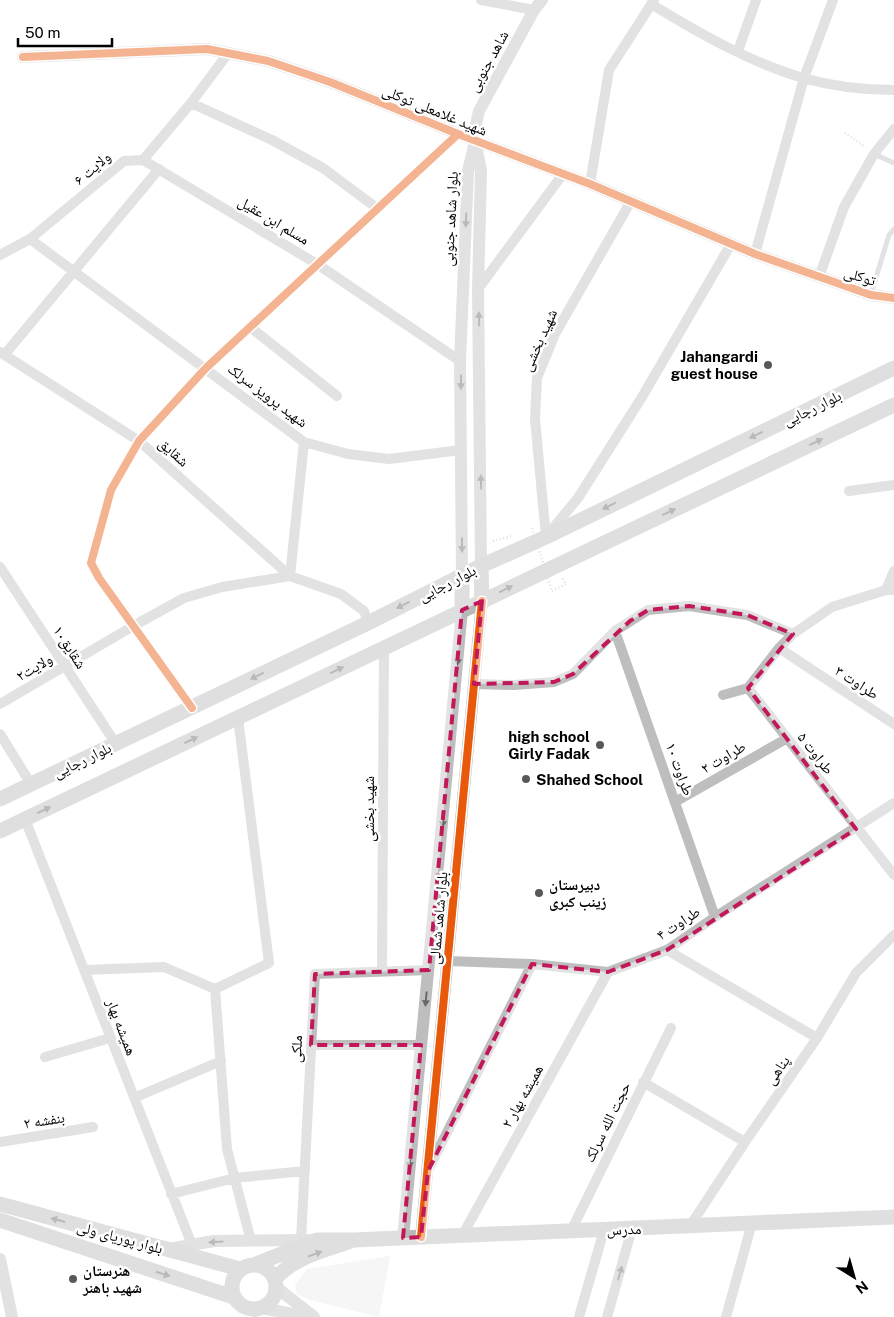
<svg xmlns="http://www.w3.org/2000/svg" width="894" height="1317" font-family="'Public Sans','Noto Naskh Arabic',sans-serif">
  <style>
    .green { fill: #ececec }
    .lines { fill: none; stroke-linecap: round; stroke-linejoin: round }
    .path { stroke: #b9b9b9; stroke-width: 2.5; stroke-dasharray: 1 2.5; stroke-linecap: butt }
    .service { stroke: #bebebe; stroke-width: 5 }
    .minor { stroke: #bebebe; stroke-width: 10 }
    .tertiary { stroke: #bebebe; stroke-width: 12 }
    .secondary { stroke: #b8b8b8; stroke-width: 15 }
    .path-bridge { stroke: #b9b9b9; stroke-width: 2.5; stroke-dasharray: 1 2.5; stroke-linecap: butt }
    .cycleway-casing { stroke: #fff; stroke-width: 11 }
    .cycleway { stroke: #e8590c; stroke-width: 8 }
    .oneway { fill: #686868 }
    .oneway2 { fill: #656565 }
    .marked { fill: none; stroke: #c2185b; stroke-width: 4; stroke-dasharray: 10 6; stroke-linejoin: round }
    .poi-dot { fill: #595959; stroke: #fff; stroke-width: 2 }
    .labels { text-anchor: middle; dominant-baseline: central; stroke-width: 5; stroke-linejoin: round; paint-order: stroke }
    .street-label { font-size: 15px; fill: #000; stroke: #fff }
    .poi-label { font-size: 15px; font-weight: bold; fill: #000; stroke: #fff; text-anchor: start }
  </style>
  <rect width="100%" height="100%" fill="#fff"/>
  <path class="green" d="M 390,1256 L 379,1317 L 310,1300 L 297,1294 L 295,1285 L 307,1269 Z"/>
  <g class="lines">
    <path class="path" d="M 845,133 L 865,147
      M 493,541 L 512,536
      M 552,591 L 566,584 L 562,578"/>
    <path class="service" d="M 874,154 L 894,163
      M 871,294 L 889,235 L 894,229
      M 253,1310 L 255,1317"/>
    <path class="minor" d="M 481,0 L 534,10
      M 651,4 C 699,33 749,62 803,78 C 831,86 864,90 894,90
      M 738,51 L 756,0
      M 191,103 L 272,140 L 323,168 L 378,209
      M 143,160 L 317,264 L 460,361
      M 590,184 L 609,70 L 654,0
      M 30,239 L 304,442 L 348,454 L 389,459 L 461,450
      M 755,254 L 804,78 L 833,0
      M 0,255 L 30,239 L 124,161 L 143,160 L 191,103 L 229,52
      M 819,277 L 844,207 L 874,154 L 894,129
      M 478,289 L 563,174
      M 250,327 L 337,396
      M 0,352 L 139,441 L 290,576
      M 5,354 L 159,169
      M 849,491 L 894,485
      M 549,533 L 578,498 L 642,397 L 731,244
      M 546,537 L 535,419 L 537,378 L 555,334 L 631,201
      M 0,567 L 116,744
      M 290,576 L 304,442
      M 886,590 L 894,571
      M 894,590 L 886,590 L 832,607 L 793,634 L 779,648 L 894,724
      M 615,631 L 715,917
      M 779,648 L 748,688 L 894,875
      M 474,684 L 514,685 L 554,682 L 573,674 L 615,631 L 648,610 L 689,606 L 747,615 L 793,634
      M 723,695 L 748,688
      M 0,704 L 135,625 L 184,598 L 222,587 L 290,576 L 341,594 L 364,611 L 368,623
      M 192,708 L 99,578 L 91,563 L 111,490 L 139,441 L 206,368 L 458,134
      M 0,734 L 31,784
      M 675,802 L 786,739
      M 25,819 L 192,1245
      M 667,950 L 817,1038
      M 448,961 L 532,964 L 608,972 L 667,950 L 715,917 L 894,803
      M 84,970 L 164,967 L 215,989 L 227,1149 L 251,1241
      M 382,972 L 384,647
      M 215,989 L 269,963 L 238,718
      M 311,1045 L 421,1045
      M 45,1057 L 110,1038
      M 643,1082 L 745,1142
      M 134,1098 L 221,1061
      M 0,1142 L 93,1127
      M 429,1168 L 532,964
      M 171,1194 L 235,1178 L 305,1171
      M 690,1226 L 745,1142 L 817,1038 L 856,973 L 894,935
      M 571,1231 L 671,1028
      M 462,1236 L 608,972
      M 301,1240 L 315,974 L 429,970
      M 579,1317 L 604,1230
      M 607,1317 L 632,1229
      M 726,1317 L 752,1223"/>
    <path class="tertiary" d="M 23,57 L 207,49 L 268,61 L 330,82 L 458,134 L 590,184 L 755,254 L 871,295 L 894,298
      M 481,566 L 478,289 L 481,171 L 474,134 L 479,111 L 534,10 L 542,0
      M 462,575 L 460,361 L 468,171 L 474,146
      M 421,1237 L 482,601
      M 403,1238 L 462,610
      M 168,1249 L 214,1241 L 312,1240
      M 0,1259 L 12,1317
      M 276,1287 L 314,1317
      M 262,1308 L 307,1317"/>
    <path class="secondary" d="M 481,566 L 482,601
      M 462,575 L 462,610
      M 0,799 L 368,623 L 481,566 L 546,537 L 894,368
      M 0,831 L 894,405
      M 0,1204 L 240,1269
      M 0,1220 L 233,1297
      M 354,1240 L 894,1217
      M 256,1264 L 317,1240 L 354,1240 C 326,1250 295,1256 275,1279
      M232 1287a22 22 0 1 1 44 0a22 22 0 1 1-44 0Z"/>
    <path class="path-bridge" d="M 532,528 L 552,591"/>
    <defs>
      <path id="cycleway" d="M 23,57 L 207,49 L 268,61 L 330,82 L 458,134 L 590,184 L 755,254 L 871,295 L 894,298
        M 192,708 L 99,578 L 91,563 L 111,490 L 139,441 L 206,368 L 458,134
        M 421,1237 L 482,601"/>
    </defs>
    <use href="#cycleway" class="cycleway-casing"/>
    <use href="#cycleway" class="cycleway"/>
  </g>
  <defs><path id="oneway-solid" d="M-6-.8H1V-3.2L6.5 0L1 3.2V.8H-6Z" transform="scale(1.25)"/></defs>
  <g class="oneway">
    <use href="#oneway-solid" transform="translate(466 220) rotate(92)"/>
    <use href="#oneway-solid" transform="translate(479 319) rotate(-91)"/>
    <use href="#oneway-solid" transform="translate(461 382) rotate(90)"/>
    <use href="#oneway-solid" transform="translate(481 482) rotate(-91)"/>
    <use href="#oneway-solid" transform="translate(462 545) rotate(90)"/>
    <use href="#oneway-solid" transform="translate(458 658) rotate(95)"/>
    <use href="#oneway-solid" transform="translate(443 820) rotate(95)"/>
    <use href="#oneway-solid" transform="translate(426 999) rotate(95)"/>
    <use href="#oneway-solid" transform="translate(410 1161) rotate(95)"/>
    <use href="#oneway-solid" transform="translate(216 1242) rotate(176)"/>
    <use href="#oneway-solid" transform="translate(620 1273) rotate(-74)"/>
  </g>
  <g class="oneway2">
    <use href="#oneway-solid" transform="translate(756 435) rotate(154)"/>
    <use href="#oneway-solid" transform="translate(816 442) rotate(-25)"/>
    <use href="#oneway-solid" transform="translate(609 506) rotate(154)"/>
    <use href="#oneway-solid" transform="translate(669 512) rotate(-25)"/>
    <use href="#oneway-solid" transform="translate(506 589) rotate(-26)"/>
    <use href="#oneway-solid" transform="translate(403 605) rotate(153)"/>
    <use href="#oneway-solid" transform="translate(337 670) rotate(-26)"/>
    <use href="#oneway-solid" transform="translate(257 676) rotate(154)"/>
    <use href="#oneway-solid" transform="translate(191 740) rotate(-25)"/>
    <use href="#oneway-solid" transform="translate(44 810) rotate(-25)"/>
    <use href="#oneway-solid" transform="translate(58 1220) rotate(-165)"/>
    <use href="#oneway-solid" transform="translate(315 1254) rotate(-19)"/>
    <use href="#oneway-solid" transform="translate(163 1274) rotate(18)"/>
  </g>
  <path d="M0 0H894V1317H0ZM 482,601 L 474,684 L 554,682 L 573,674 L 630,621 L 648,610 L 689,606 L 747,615 L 793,634 L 748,688 L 856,829 L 667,950 L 608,972 L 532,964 L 428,1171 L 421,1237 L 403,1238 L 421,1045 L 311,1045 L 315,974 L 429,970 L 462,610 Z" fill="#fff" fill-opacity=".55" fill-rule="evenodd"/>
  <path class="marked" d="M 482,601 L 474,684 L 554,682 L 573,674 L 630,621 L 648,610 L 689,606 L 747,615 L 793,634 L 748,688 L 856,829 L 667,950 L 608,972 L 532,964 L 428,1171 L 421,1237 L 403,1238 L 421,1045 L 311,1045 L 315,974 L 429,970 L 462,610 Z"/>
  <g class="poi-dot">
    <circle cx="768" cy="365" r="5"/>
    <circle cx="600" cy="745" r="5"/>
    <circle cx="526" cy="779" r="5"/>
    <circle cx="539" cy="893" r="5"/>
    <circle cx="73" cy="1279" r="5"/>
  </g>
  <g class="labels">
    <g class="street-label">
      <text transform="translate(488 61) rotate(-61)">شاهد جنوبی</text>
      <text transform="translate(435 110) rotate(22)">شهید غلامعلی توکلی</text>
      <text transform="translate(92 168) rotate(-40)">ولایت ۶</text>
      <text transform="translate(450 219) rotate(-87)">بلوار شاهد جنوبی</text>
      <text transform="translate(274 220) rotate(31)">مسلم ابن عقیل</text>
      <text transform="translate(860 276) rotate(17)">توکلی</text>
      <text transform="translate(539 340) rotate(-66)">شهید بخشی</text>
      <text transform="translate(268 395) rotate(37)">شهید پرویز سرلک</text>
      <text transform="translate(812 408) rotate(-26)">بلوار رجایی</text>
      <text transform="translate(174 452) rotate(42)">شقایق</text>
      <text transform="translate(447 583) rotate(-27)">بلوار رجایی</text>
      <text transform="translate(70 647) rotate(57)">شقایق۱۰</text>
      <text transform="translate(34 667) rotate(-30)">ولایت۲</text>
      <text transform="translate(857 682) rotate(33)">طراوت ۳</text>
      <text transform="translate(816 753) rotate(52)">طراوت ۵</text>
      <text transform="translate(723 757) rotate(-30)">طراوت ۲</text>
      <text transform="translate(82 760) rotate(-26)">بلوار رجایی</text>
      <text transform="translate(680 769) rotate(70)">طراوت ۱۰</text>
      <text transform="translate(368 809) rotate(-90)">شهید بخشی</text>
      <text transform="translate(438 918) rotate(-85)">بلوار شاهد شمالی</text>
      <text transform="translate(678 923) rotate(-33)">طراوت ۴</text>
      <text transform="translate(122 1027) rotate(69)">همیشه بهار</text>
      <text transform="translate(296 1049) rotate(-87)">ملکی</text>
      <text transform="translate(777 1070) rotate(-55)">پناهی</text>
      <text transform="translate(522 1096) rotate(-61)">همیشه بهار ۲</text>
      <text transform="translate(44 1120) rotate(-9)">بنفشه ۲</text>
      <text transform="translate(607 1122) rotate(-64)">حجت الله سرلک</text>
      <text transform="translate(624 1229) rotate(-2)">مدرس</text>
      <text transform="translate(120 1237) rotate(15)">بلوار پوریای ولی</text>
    </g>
    <g class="poi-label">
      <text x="758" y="356" text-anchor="end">Jahangardi<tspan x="758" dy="17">guest house</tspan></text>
      <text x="590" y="736" text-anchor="end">high school<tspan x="590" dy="17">Girly Fadak</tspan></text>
      <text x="536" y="779">Shahed School</text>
      <text x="549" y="884">دبیرستان<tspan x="549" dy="17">زینب کبری</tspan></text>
      <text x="83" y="1270">هنرستان<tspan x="83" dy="17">شهید باهنر</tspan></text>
    </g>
  </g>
  <g transform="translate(854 1277) rotate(143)" stroke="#ffffff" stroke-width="4" paint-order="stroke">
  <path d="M0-4L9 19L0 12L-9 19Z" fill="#000000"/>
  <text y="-8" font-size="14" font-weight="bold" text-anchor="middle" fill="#000000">N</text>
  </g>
  <path d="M18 38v8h94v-8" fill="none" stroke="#000000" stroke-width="2.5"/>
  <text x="25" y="38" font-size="15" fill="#000000" stroke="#ffffff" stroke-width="4" paint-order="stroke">50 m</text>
</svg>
